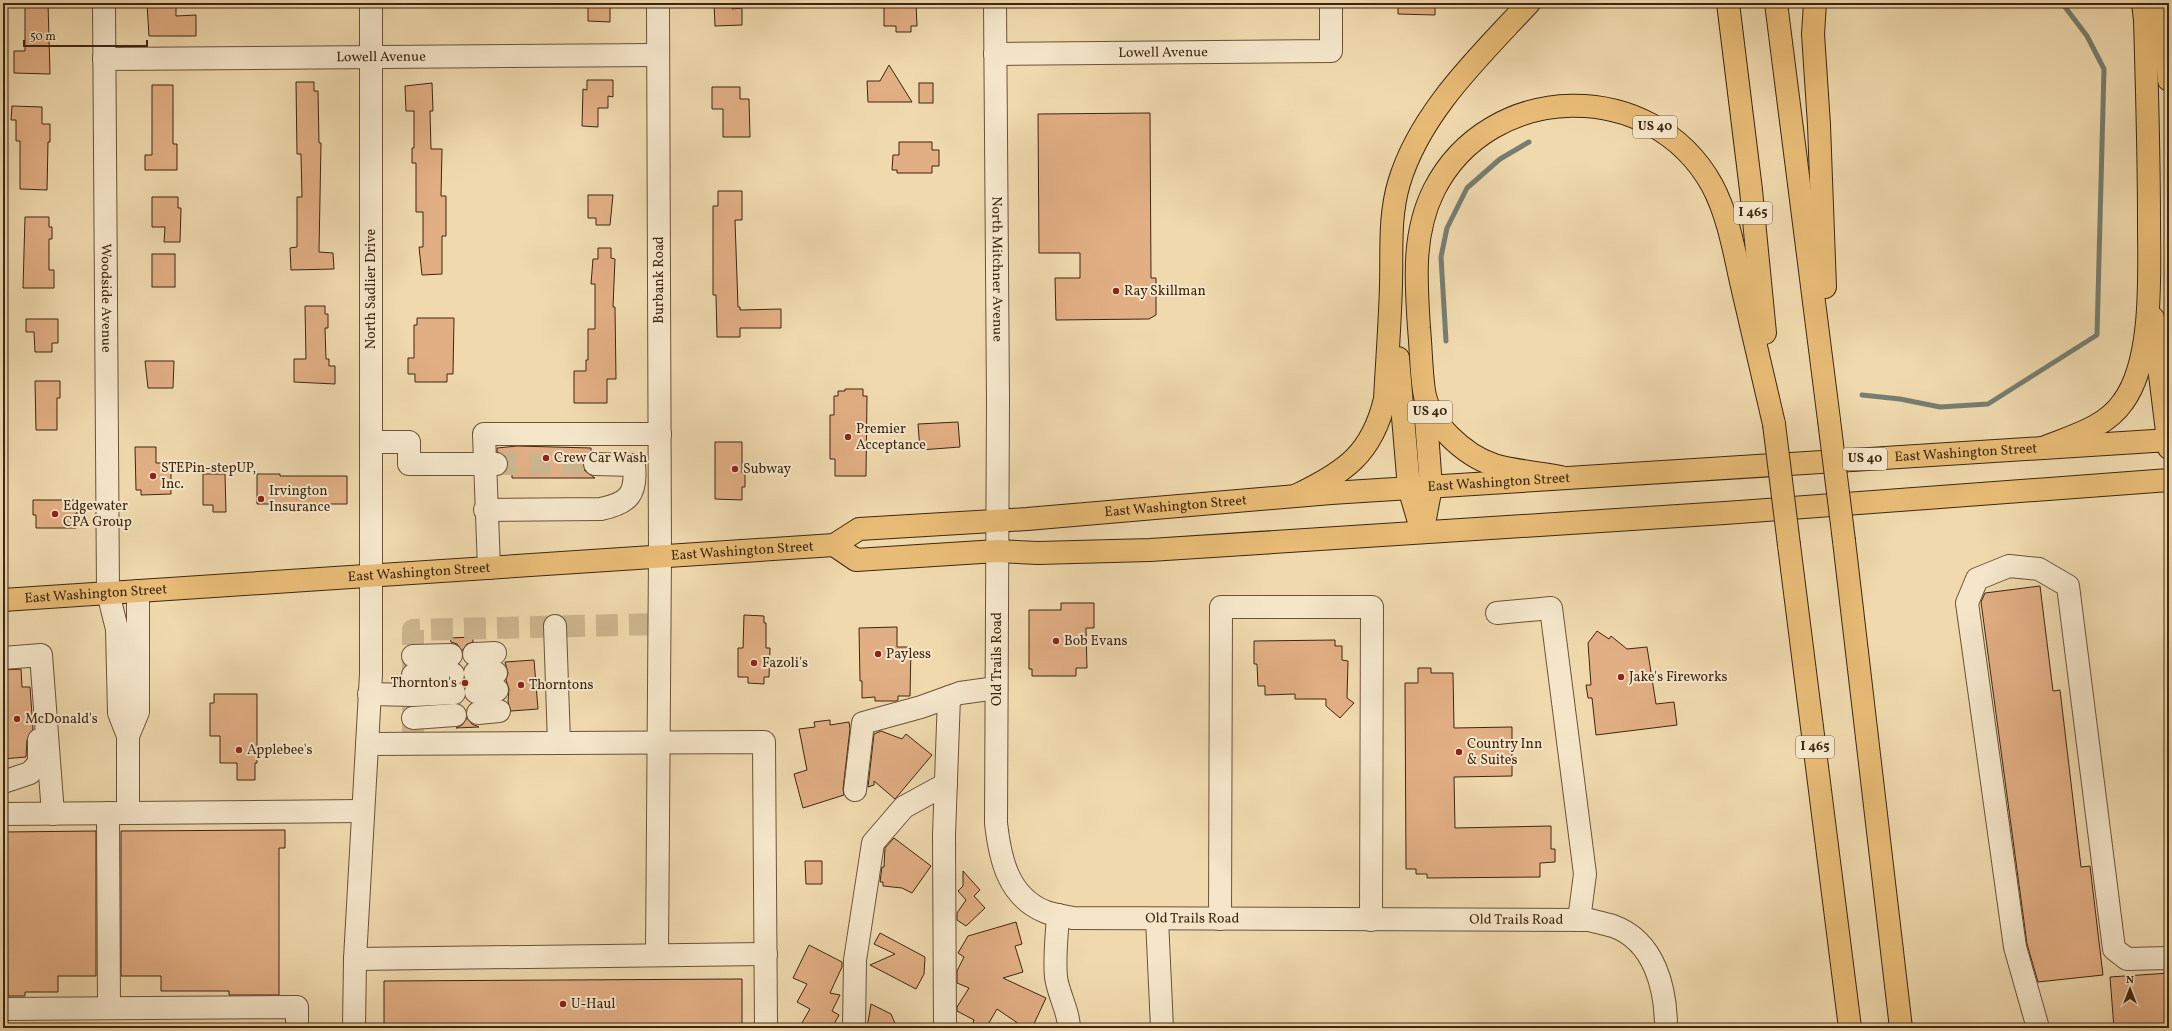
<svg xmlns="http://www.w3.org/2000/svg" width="2172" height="1031" viewBox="0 0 2172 1031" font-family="Vollkorn,serif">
<rect width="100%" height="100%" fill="#efd9ad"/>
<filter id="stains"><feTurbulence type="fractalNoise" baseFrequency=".005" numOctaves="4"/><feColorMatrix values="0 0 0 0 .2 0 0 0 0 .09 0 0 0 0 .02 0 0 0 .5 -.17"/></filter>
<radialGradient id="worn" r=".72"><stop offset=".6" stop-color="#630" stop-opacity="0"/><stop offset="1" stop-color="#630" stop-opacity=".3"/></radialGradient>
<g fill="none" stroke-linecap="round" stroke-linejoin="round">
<g stroke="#767e71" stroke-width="5">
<path d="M 1446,341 L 1441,257 L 1447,228 L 1467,188 L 1500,159 L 1529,142"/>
<path d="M 1862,395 L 1900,399 L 1940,407 L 1988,404 L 2097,335 L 2104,69 L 2087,36 L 2062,3"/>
</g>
</g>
<g fill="#e2ae84" stroke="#3e2610">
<path d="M 25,3 L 48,3 L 50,74 L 14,73 L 14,51 L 25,51 Z"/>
<path d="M 176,3 L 176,16 L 196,15 L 196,36 L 149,36 L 147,4 Z"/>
<path d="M 588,3 L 610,3 L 610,22 L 588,21 Z"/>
<path d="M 714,3 L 732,3 L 732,9 L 742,8 L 742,25 L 715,26 Z"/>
<path d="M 895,3 L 916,3 L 917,26 L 911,26 L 911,32 L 896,32 L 896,26 L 884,26 L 884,7 L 895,7 Z"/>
<path d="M 1398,3 L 1435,3 L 1435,15 L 1398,14 Z"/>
<path d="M 889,65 L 912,102 L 868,102 L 867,81 L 880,81 Z"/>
<path d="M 587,80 L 613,80 L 613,97 L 608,96 L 608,108 L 598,108 L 598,127 L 582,126 L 583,89 L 587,90 Z"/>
<path d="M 296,82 L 314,82 L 314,91 L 318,91 L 319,143 L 321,143 L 319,252 L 333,253 L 334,269 L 291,270 L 290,248 L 297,247 L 297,197 L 302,197 L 301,154 L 297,154 Z"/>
<path d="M 432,83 L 433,111 L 430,111 L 431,149 L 442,149 L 441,196 L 446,196 L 446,236 L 442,236 L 442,274 L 422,275 L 419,247 L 423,247 L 423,212 L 416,212 L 416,163 L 412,163 L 412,148 L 414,148 L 414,111 L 406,111 L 405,86 Z"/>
<rect x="919" y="83" width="14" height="20"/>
<path d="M 152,85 L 173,85 L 173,144 L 177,144 L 177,170 L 145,170 L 145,155 L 152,155 Z"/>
<path d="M 712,87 L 740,87 L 740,99 L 749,99 L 750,137 L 723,137 L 723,109 L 712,109 Z"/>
<path d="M 12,106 L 42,107 L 42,124 L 50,124 L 50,142 L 48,142 L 47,190 L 20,189 L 20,141 L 16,141 L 16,120 L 11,120 Z"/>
<path d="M 1150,113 L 1151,278 L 1156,278 L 1156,315 L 1149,319 L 1056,320 L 1055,278 L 1080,278 L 1080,253 L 1039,253 L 1038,114 Z"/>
<path d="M 899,142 L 932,142 L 932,150 L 939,150 L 939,166 L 932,166 L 932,173 L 897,173 L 897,170 L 892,170 L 893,155 L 899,155 Z"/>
<path d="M 718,191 L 742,191 L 742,220 L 735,220 L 738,307 L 740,307 L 740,310 L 781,309 L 781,328 L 740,328 L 740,337 L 717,337 L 716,295 L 713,295 L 713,206 L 718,206 Z"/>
<path d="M 588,195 L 613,195 L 610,225 L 596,225 L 596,218 L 588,218 Z"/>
<path d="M 152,197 L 178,197 L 178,208 L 181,208 L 180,242 L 164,242 L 165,227 L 152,227 Z"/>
<path d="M 25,217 L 49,217 L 49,227 L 52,227 L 52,239 L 49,239 L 49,270 L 54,270 L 54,288 L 23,288 Z"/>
<path d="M 598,248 L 611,248 L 611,258 L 615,259 L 613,307 L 615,307 L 616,379 L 607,379 L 607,403 L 574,403 L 574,371 L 586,371 L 586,360 L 588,360 L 588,329 L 595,329 L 595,284 L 591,284 L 593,259 L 598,259 Z"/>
<rect x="152" y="254" width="23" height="33"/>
<path d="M 305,306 L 325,306 L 325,314 L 328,314 L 328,328 L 325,328 L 326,359 L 329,359 L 329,366 L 335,366 L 335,384 L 294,382 L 294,359 L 306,359 Z"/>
<path d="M 417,318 L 454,318 L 453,374 L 447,374 L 447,382 L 415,382 L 415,374 L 408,374 L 408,358 L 414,358 L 414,325 L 417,325 Z"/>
<path d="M 26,319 L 58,319 L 58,343 L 52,343 L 52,352 L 35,352 L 34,332 L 26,332 Z"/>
<path d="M 145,361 L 174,361 L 173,388 L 148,388 Z"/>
<path d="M 35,381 L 60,381 L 60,398 L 57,398 L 57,430 L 36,430 Z"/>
<path d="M 845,389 L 863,389 L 863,396 L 867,396 L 866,476 L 835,476 L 835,459 L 830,459 L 830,415 L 834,415 L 834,396 L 838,396 L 838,391 L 845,391 Z"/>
<path d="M 958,422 L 960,447 L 920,450 L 918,424 Z"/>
<path d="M 715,442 L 742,442 L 742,473 L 745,473 L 745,487 L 742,487 L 742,500 L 715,499 Z"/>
<path d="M 517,446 L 591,448 L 591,452 L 593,452 L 585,457 L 583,464 L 584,470 L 595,478 L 512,478 L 512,474 L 504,474 L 508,464 L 507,457 L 497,452 L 497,448 Z"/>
<path d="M 135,447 L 156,447 L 156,463 L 171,463 L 171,494 L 141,495 L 141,490 L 136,490 Z"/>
<path d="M 203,474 L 225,474 L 226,512 L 213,512 L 213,505 L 203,505 Z"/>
<path d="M 257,474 L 280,474 L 280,476 L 347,476 L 347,504 L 257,504 Z"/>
<path d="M 33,500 L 79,500 L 79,513 L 76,513 L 76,528 L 36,528 L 36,515 L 33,515 Z"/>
<path d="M 2040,586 L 2053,691 L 2060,690 L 2081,867 L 2090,866 L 2103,975 L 2038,982 L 2027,944 L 1981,602 L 1985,593 Z"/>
<path d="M 1061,603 L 1094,603 L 1094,628 L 1086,628 L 1087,668 L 1076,668 L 1076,676 L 1032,676 L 1032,669 L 1029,669 L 1029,610 L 1061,610 Z"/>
<path d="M 744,615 L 764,616 L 764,623 L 766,623 L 766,648 L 770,648 L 769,677 L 764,677 L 764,684 L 748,683 L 748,677 L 738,677 L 738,648 L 743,648 Z"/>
<path d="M 897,627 L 897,647 L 911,647 L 910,696 L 898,696 L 898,700 L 896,701 L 875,701 L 875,697 L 862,698 L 862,681 L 860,681 L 859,628 Z"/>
<path d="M 1597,631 L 1609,639 L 1611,636 L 1627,649 L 1647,647 L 1656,704 L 1674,702 L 1677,725 L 1596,735 L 1592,698 L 1588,698 L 1586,685 L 1591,685 L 1588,643 Z"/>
<path d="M 473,637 L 473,642 L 467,644 L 462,651 L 457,644 L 451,642 L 450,638 Z"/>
<path d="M 1335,640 L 1335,646 L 1342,646 L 1342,660 L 1348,661 L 1347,698 L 1354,703 L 1340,718 L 1326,706 L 1326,699 L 1295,699 L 1295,694 L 1265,695 L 1265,686 L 1258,686 L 1257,664 L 1254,664 L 1254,641 Z"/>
<path d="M 534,660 L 538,709 L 511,711 L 508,702 L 509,689 L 506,680 L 508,673 L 505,662 Z"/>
<path d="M 1418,668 L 1431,668 L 1431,673 L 1453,673 L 1454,728 L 1512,727 L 1512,776 L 1454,777 L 1455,828 L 1551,826 L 1551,849 L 1555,849 L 1555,862 L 1540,863 L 1540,877 L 1427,878 L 1427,874 L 1416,874 L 1416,869 L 1406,869 L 1405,683 L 1418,683 Z"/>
<path d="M 21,669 L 22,687 L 30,687 L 33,729 L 27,740 L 26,757 L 3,759 L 3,670 Z"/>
<path d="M 214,694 L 257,694 L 257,763 L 255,763 L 255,780 L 237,780 L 237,763 L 220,763 L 220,736 L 210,736 L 210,703 L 214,703 Z"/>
<path d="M 467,718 L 472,724 L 479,727 L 456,728 L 462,725 Z"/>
<path d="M 830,720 L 830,725 L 849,722 L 850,729 L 843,789 L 844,795 L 803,808 L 794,774 L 807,770 L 799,729 L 815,727 L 814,722 Z"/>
<path d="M 881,731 L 902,739 L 906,734 L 932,755 L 895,799 L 874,781 L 874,785 L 868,787 L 874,734 Z"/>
<path d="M 285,830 L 285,848 L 279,848 L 279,995 L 229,995 L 229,991 L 161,991 L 161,976 L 121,976 L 121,831 Z"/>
<path d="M 96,831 L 96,976 L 58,976 L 58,992 L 25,992 L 25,996 L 8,996 L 7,850 L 3,850 L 3,832 Z"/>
<path d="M 894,838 L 931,866 L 912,893 L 902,888 L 883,886 L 883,882 L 880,882 L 882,867 L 884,867 L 885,848 Z"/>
<path d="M 805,861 L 822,861 L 822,884 L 806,884 Z"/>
<path d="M 963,871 L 980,890 L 974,896 L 985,908 L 966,926 L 957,920 L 957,913 L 966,900 L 958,891 L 963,886 Z"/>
<path d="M 1016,922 L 1022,944 L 1015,946 L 1023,972 L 1003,978 L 1046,998 L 1032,1028 L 1025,1028 L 997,1009 L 986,1028 L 982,1028 L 973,1023 L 974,1020 L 957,1011 L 957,1007 L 969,988 L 957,983 L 957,971 L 964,957 L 958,953 L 968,936 Z"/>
<path d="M 880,933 L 925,957 L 924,974 L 916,989 L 870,965 L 895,954 L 874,944 Z"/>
<path d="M 809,945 L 842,962 L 842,967 L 830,993 L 840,995 L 832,1011 L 839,1015 L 832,1028 L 799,1028 L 810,1009 L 797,1002 L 807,984 L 793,978 Z"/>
<path d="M 2169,973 L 2169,1028 L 2114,1028 L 2110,977 Z"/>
<path d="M 742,979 L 742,1028 L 384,1028 L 384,981 Z"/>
<path d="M 871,1004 L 891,1014 L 897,1028 L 867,1028 Z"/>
</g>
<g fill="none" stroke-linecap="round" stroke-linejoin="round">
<g stroke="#ccb58e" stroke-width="22" stroke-dasharray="22 11" stroke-linecap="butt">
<path d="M 496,464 L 595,464"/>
<path d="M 413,744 L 413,630 L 659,624"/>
</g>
<g stroke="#6a5337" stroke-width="24">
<g id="minor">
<path id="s1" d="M 104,3 L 108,593 L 117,629 L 119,713 L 128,736 L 138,712 L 138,591"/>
<path id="s2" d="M 995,3 L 998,400 L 996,823 C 1000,859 1008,897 1046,912 C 1054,915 1065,916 1073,918 L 1589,920 C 1597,922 1606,924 1613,926 C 1655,941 1666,989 1666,1028"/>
<path id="s3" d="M 995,54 L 1331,51 L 1331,3"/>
<path id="s4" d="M 104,59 L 658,55"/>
<path d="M 371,442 L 409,442 L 409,464 L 496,464"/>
<path d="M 485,510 L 601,509 C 629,503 637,494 634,465 L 595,464"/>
<path d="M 489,568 L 484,434 L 660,434"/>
<path d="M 1497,613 L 1551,608 L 1585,874 L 1579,920"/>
<path d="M 555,626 L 559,743"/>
<path d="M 474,654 L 495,653"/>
<path d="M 413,656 L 451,655"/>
<path d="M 3,658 L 41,655 L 53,814"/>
<path d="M 475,673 L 496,673"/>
<path d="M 413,675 L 453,674"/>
<path d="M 476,692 L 497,690"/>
<path d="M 369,694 L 413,695 L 454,693"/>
<path d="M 478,713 L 499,711"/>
<path d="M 413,718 L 455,715"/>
<path d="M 128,736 L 128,813"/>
<path d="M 367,744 L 764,742 L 766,1028"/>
<path d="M 3,782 L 30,773 L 39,763 L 39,740"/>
<path d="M 855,790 L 863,723 L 921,707 L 960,693 L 996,688"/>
<path d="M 108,813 L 109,1008"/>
<path d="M 3,814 L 362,811"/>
<path d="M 1058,915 C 1057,935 1054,957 1056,977 C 1058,994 1069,1011 1069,1028"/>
<path d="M 1157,919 L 1162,1028"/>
<path d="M 1220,919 L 1221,607 L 1372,607 L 1371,920"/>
<path d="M 657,955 L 660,556 L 658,3"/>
<path d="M 355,959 L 766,954"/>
<path d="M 3,1009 L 297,1007 L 297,1028"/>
<path d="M 354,1028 L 355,959 L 371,674 L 371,3"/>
<path d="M 854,1028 L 855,960 L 873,843 L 904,807 L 946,784"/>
<path d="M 945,1028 L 944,835 L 949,697"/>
<path d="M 2038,1028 L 2015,947 L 1967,603 L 1977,579 L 2009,566 L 2039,569 L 2068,586 L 2114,949 L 2127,959 L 2169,958"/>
</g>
</g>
<g stroke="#3e2610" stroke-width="24">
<g id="major">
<path d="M 834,545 L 856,560 L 997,551 L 1038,553 L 1150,550 L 1725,513 L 2169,480"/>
<path id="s5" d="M 3,600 L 834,545 L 859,529 L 1027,519 L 1331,493 L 2169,440"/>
</g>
</g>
<g stroke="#3e2610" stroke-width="24">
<g id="highway">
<path d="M 1728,3 L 1751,190 L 1765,333"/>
<path d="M 1776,3 L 1829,420"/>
<path d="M 1815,3 L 1813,34 L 1819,125 L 1825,287"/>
<path d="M 2162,3 L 2169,80"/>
<path d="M 2153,318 L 2169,448"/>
<path d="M 1398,358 L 1409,488 L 1422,532"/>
<path d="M 2043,448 C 2072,436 2105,428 2123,402 C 2154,360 2149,273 2149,222 C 2149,155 2147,87 2145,20 L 2143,3"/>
<path d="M 1561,477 C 1539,473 1515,471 1494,465 C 1464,455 1429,423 1424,391 C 1421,370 1421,349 1419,328 C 1416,281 1412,234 1434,190 C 1490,80 1652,77 1712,185 C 1728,215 1734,250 1741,282 C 1752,330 1763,377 1774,424"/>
<path d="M 1297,495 C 1345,472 1372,454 1385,399 C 1387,361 1390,323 1391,285 C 1392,250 1389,217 1399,183 C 1420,112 1480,56 1529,3"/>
<path d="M 1423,529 L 1431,487 L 1425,405"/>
<path d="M 1844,541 L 1901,1028"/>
<path d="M 1789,545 L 1850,1028"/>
</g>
</g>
<use href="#minor" stroke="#f5e6ca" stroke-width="22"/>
<use href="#major" stroke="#e8bc76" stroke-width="22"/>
<use href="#highway" stroke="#e8bc76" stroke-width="22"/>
<g stroke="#3e2610" stroke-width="24" stroke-linecap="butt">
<g id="highway-bridge">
<path d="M 1829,420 L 1844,541"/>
<path d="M 1774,424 L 1789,545"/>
</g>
</g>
<use href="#highway-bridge" stroke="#e8bc76" stroke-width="22"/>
</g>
<g fill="#8f2418" stroke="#f5e6ca" stroke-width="1.5">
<circle cx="1116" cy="291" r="4"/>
<circle cx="848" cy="437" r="4"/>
<circle cx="546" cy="458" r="4"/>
<circle cx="735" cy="469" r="4"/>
<circle cx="153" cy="476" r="4"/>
<circle cx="261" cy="499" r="4"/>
<circle cx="55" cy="514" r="4"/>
<circle cx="1056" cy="641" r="4"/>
<circle cx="878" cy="654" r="4"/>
<circle cx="754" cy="663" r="4"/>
<circle cx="1621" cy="677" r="4"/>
<circle cx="465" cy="683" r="4"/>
<circle cx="521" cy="685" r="4"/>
<circle cx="17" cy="719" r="4"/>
<circle cx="239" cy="750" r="4"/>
<circle cx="1459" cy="752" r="4"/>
<circle cx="563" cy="1004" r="4"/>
</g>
<g text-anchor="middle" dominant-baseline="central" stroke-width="4" stroke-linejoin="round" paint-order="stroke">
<g fill="#f5e6ca" stroke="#756048" stroke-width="1">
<rect x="1633" y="116" width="44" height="22" rx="3"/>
<rect x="1734" y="202" width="38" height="22" rx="3"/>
<rect x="1408" y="401" width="44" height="22" rx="3"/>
<rect x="1843" y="448" width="44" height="22" rx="3"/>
<rect x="1796" y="736" width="38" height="22" rx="3"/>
</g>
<g font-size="13" font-weight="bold" fill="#3e2610">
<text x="1655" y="127">US 40</text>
<text x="1753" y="213">I 465</text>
<text x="1430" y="412">US 40</text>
<text x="1865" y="459">US 40</text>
<text x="1815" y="747">I 465</text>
</g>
<g font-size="14" fill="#3e2610" stroke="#f5e6ca">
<text stroke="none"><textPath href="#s3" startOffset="168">Lowell Avenue</textPath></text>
<text stroke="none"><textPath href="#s4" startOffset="277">Lowell Avenue</textPath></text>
<text stroke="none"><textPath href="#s2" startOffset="266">North Mitchner Avenue</textPath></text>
<text transform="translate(659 280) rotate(-90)">Burbank Road</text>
<text transform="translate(371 289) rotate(-90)">North Sadlier Drive</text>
<text stroke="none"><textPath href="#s1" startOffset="295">Woodside Avenue</textPath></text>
<text stroke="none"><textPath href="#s5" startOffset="1972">East Washington Street</textPath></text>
<text stroke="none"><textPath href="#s5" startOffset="1504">East Washington Street</textPath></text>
<text stroke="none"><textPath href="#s5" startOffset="1180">East Washington Street</textPath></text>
<text stroke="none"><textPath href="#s5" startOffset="741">East Washington Street</textPath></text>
<text stroke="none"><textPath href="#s5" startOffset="417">East Washington Street</textPath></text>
<text stroke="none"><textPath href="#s5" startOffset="93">East Washington Street</textPath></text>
<text transform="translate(997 659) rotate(-90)">Old Trails Road</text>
<text stroke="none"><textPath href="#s2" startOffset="1075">Old Trails Road</textPath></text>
<text stroke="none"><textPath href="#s2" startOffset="1399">Old Trails Road</textPath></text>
</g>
<g font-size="14" fill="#3e2610" stroke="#f5e6ca" text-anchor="start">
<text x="1124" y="291">Ray Skillman</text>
<text x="856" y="429">Premier<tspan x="856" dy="16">Acceptance</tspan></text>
<text x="554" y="458">Crew Car Wash</text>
<text x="161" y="468">STEPin-stepUP,<tspan x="161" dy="16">Inc.</tspan></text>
<text x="743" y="469">Subway</text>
<text x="269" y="491">Irvington<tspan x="269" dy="16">Insurance</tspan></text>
<text x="63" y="506">Edgewater<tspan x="63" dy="16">CPA Group</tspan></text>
<text x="1064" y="641">Bob Evans</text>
<text x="886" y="654">Payless</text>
<text x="762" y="663">Fazoli's</text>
<text x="1629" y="677">Jake's Fireworks</text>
<text x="457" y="683" text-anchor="end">Thornton's</text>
<text x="529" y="685">Thorntons</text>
<text x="25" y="719">McDonald's</text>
<text x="1467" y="744">Country Inn<tspan x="1467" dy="16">&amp; Suites</tspan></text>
<text x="247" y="750">Applebee's</text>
<text x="571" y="1004">U-Haul</text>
</g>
</g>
<rect width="2172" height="1031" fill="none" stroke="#efd9ad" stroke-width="16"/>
<rect x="4" y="4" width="2164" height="1023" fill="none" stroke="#3e2610" stroke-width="2"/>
<rect x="8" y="8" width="2156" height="1015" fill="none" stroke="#3e2610"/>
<g transform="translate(2130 989)" stroke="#f5e6ca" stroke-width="3" paint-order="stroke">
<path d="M0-3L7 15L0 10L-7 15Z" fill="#3e2610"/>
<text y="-6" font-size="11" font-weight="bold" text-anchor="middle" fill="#3e2610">N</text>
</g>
<path d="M24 40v6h123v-6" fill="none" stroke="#3e2610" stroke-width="2"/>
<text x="30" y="40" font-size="12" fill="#3e2610" stroke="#f5e6ca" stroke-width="3" paint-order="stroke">50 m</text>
<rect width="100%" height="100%" filter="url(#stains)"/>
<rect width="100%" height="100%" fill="url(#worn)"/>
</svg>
